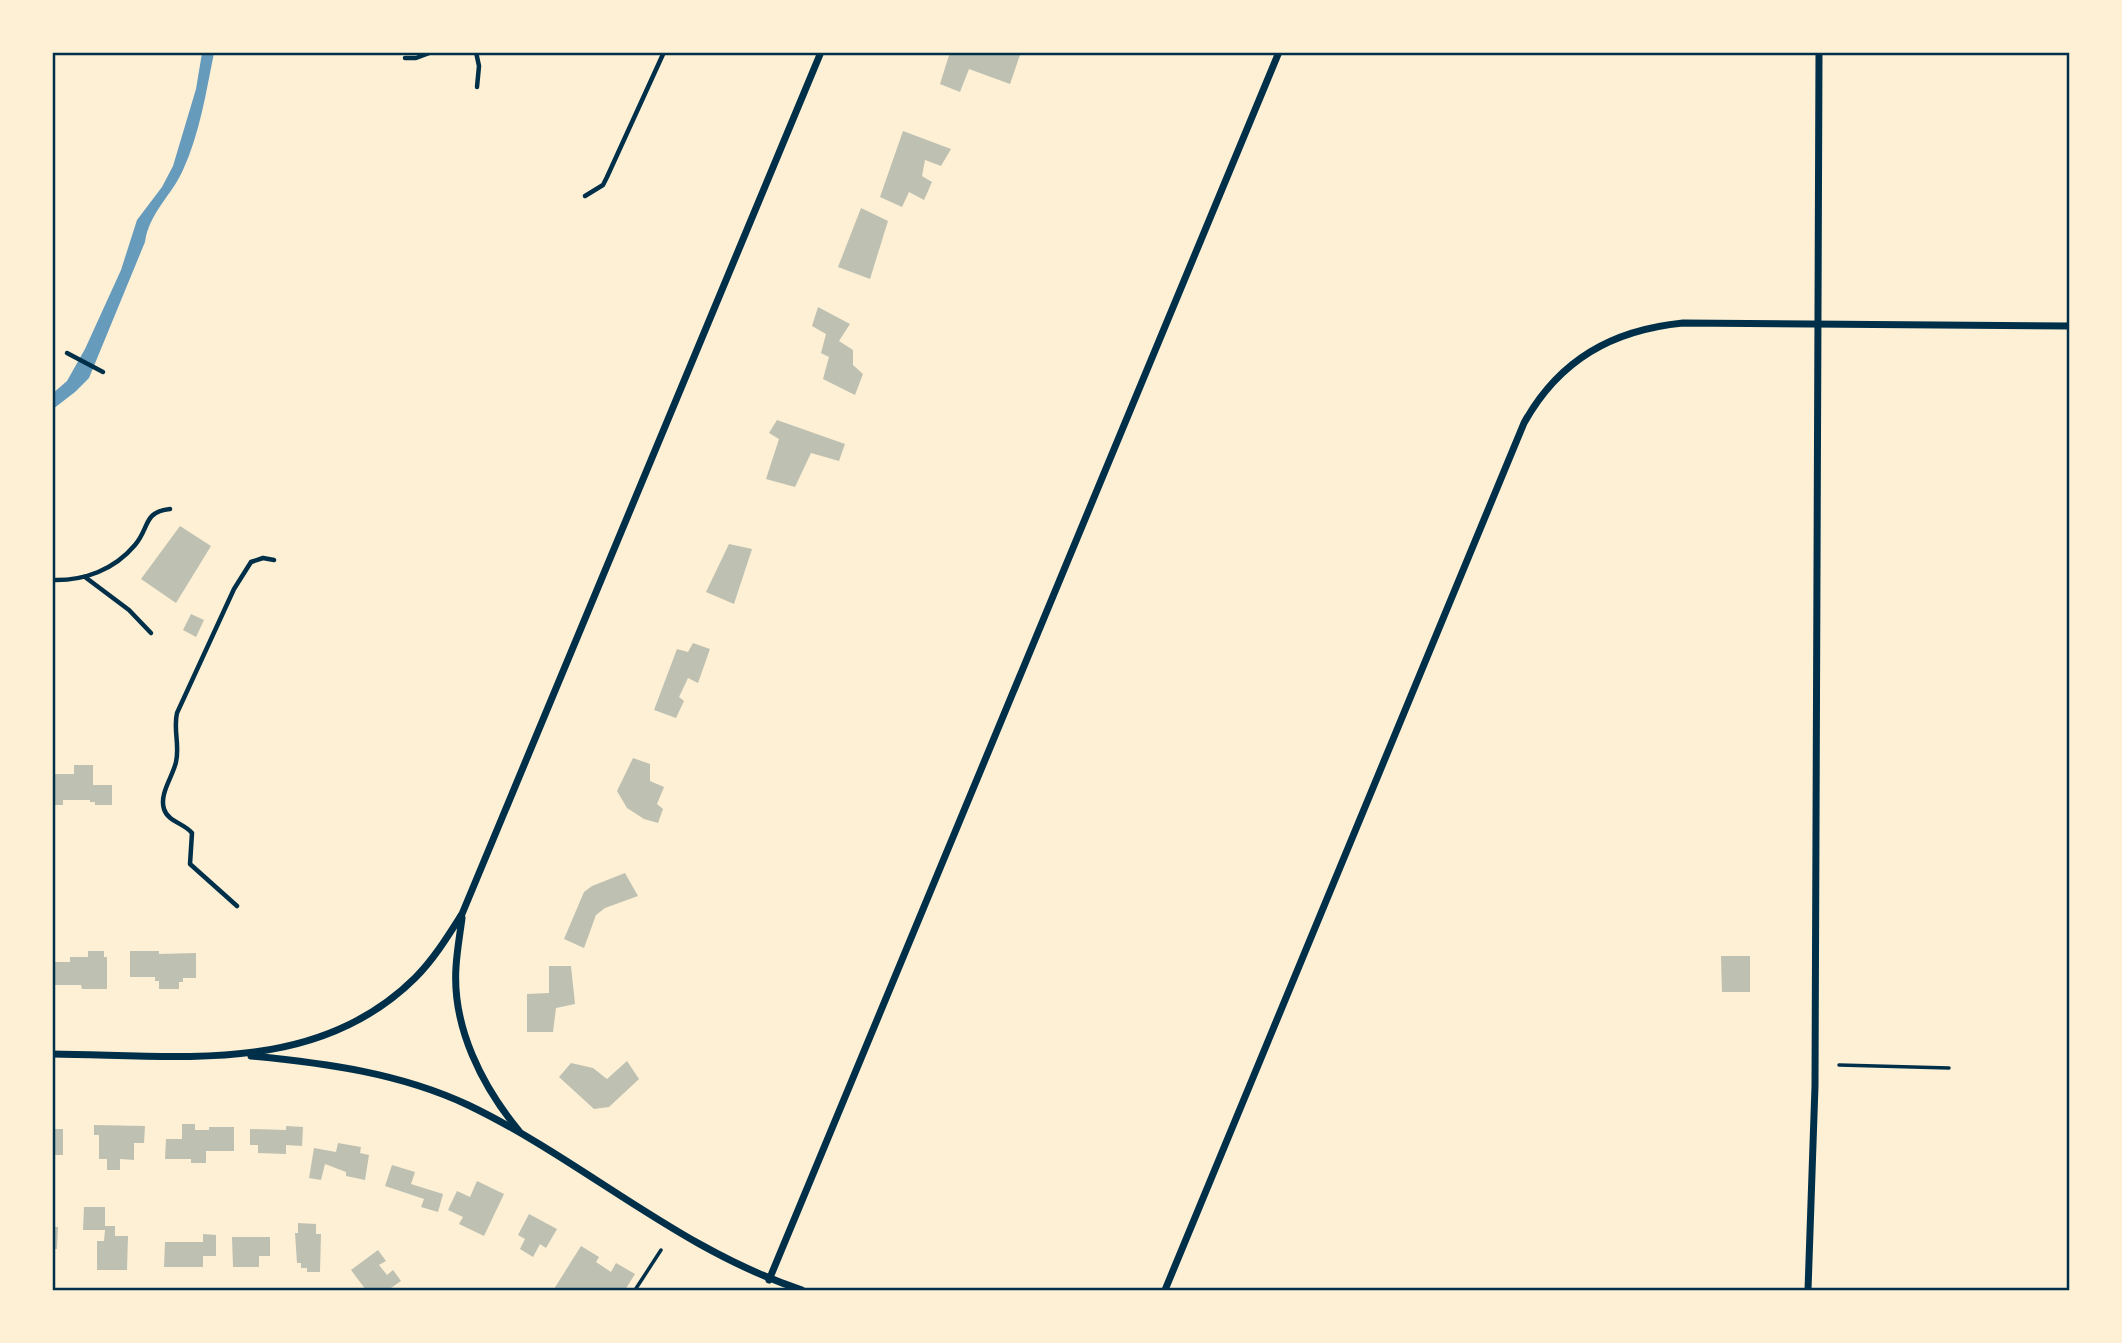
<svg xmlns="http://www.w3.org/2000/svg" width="2122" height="1343" viewBox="0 0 2122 1343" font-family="Overpass,sans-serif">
<rect width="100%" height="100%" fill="#fdf0d5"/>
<path fill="#669bbc" d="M 202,53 L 214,53 C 206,92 200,133 183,170 C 172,195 149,213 145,242 L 89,378 L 75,392 L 53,409 L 52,394 L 67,381 L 85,349 L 121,270 L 137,220 L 162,187 L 173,166 L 196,89 Z"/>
<g fill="#bec0b2">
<path d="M 950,52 L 1021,52 L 1010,84 L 969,69 L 960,92 L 940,84 Z"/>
<path d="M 903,131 L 951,149 L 941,166 L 925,160 L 922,176 L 932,182 L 924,200 L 909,192 L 902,207 L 880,197 Z"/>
<path d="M 861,208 L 888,221 L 870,279 L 838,267 Z"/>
<path d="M 818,307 L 850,324 L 839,341 L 853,350 L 853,365 L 863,374 L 855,395 L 823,379 L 829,357 L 821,353 L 826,334 L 812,326 Z"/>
<path d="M 777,420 L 845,444 L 839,461 L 811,453 L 795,487 L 766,479 L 779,439 L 769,433 Z"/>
<path d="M 180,526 L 211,546 L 176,603 L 141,579 Z"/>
<path d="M 729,544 L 752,549 L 734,604 L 706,592 Z"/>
<path d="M 191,614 L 204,620 L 196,637 L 183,630 Z"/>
<path d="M 693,643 L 710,649 L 698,683 L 688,678 L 679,697 L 684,701 L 676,718 L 654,710 L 677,649 L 688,652 Z"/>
<path d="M 633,758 L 650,764 L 650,781 L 664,787 L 657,804 L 663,809 L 658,823 L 644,819 L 627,808 L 617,791 Z"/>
<path d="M 74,765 L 93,765 L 93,785 L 112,785 L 112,805 L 95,805 L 95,802 L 90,802 L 90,800 L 63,800 L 63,805 L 52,805 L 52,774 L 74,774 Z"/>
<path d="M 625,873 L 638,896 L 605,908 L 596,915 L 584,948 L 564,939 L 584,892 L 592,886 Z"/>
<path d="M 88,951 L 104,951 L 104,957 L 107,957 L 107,989 L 82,989 L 81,985 L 52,985 L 52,962 L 70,962 L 70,957 L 88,957 Z"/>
<path d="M 130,951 L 159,951 L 159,954 L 196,953 L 196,978 L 183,978 L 183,982 L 179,982 L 179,989 L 159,989 L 159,981 L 155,981 L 155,977 L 130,977 Z"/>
<path d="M 1721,956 L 1750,956 L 1750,992 L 1722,992 Z"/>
<path d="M 549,966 L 571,966 L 575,1004 L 556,1008 L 553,1032 L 527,1032 L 527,994 L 549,993 Z"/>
<path d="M 627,1061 L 639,1079 L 609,1107 L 594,1109 L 559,1077 L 571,1063 L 593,1068 L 607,1079 Z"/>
<path d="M 182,1124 L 195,1124 L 195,1130 L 209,1130 L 209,1127 L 234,1127 L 234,1151 L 206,1151 L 206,1163 L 191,1163 L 191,1159 L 165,1159 L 166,1139 L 182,1139 Z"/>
<path d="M 94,1125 L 145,1126 L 144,1143 L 134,1143 L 134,1160 L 120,1159 L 120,1170 L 107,1170 L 107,1159 L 99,1159 L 99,1135 L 94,1135 Z"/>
<path d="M 286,1126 L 303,1127 L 302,1146 L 286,1145 L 286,1154 L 258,1153 L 258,1145 L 250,1145 L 250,1129 L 286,1130 Z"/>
<rect x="52" y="1129" width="11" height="26"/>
<path d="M 338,1143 L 361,1147 L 360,1153 L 369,1155 L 365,1180 L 346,1176 L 346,1172 L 325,1164 L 321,1180 L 309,1178 L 314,1148 L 336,1152 Z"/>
<path d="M 392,1165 L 415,1172 L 411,1184 L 443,1194 L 438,1212 L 421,1207 L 424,1199 L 385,1186 Z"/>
<path d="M 477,1181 L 504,1194 L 484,1236 L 459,1224 L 463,1217 L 448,1210 L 457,1191 L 470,1197 Z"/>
<path d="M 84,1207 L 105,1207 L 105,1226 L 115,1226 L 115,1236 L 128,1236 L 127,1270 L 97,1270 L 97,1241 L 104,1241 L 105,1230 L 83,1230 Z"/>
<path d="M 529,1214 L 557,1229 L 546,1248 L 540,1244 L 533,1257 L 520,1249 L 525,1239 L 518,1235 Z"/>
<path d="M 298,1223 L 316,1224 L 316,1234 L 321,1234 L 320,1272 L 307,1272 L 307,1268 L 301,1268 L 301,1263 L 297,1263 L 295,1233 L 298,1233 Z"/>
<path d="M 52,1227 L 58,1227 L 57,1249 L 52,1249 Z"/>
<path d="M 203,1234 L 216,1235 L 216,1256 L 203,1256 L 203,1267 L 164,1267 L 165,1242 L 203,1242 Z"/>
<path d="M 232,1237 L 270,1237 L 270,1256 L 259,1256 L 259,1267 L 233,1267 Z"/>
<path d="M 581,1246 L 599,1257 L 596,1262 L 611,1272 L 616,1263 L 635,1274 L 625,1290 L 554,1289 Z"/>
<path d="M 378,1250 L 386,1261 L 379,1265 L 387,1275 L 393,1270 L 401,1281 L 388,1290 L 366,1290 L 351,1270 Z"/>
</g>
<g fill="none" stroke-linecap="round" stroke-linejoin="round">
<g stroke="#003049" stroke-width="3.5">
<path d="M 1839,1065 L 1949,1068"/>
<path d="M 635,1290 L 661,1250"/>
</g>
<g stroke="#003049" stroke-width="4.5">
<path d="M 476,52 L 479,66 L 477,87"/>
<path d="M 405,58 L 416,58 L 432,52"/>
<path d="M 585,196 L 603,185 L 607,177 L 664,52"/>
<path d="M 67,353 L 103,372"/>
<path d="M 85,577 L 129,610 L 151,633"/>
<path d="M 52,580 C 84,581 114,570 135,545 C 150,527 143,512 170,509"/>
<path d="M 237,906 L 190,864 L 192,833 C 184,823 168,822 164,809 C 159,794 173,776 176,762 C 180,746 173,729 177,713 L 234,589 L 251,562 L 263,558 L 274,560"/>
</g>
<g stroke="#003049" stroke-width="7">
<path d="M 462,918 C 460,934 457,950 456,967 C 452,1027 482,1086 519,1131"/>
<path d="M 52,1054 C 180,1055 316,1076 415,978 C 434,959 448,936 462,914 L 821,52"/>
<path d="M 251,1056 C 325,1063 400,1073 468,1105 C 583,1160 679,1250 802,1290"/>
<path d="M 769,1280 L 1279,52"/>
<path d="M 1165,1290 L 1524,423 C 1559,360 1612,330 1683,323 L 2070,326"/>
<path d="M 1808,1290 L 1815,1086 L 1819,52"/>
</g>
</g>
<rect width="2122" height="1343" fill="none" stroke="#fdf0d5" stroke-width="108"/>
<rect x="54" y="54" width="2014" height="1235" fill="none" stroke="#003049" stroke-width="2.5"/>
</svg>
